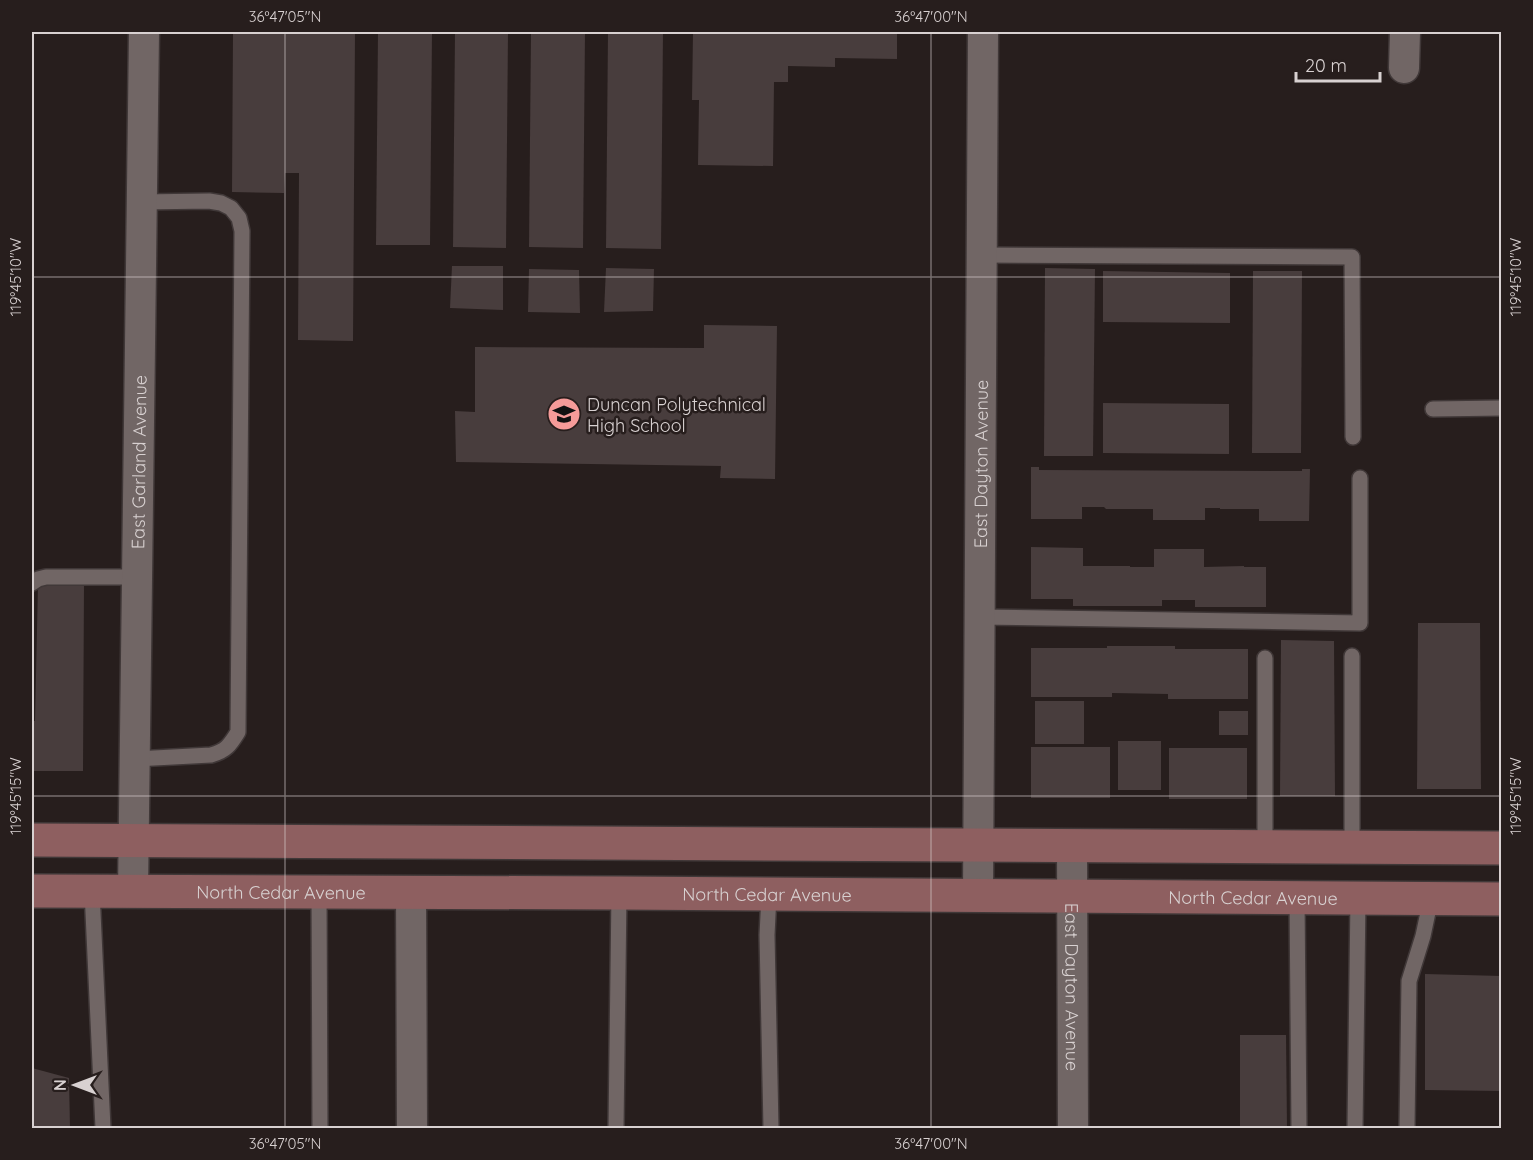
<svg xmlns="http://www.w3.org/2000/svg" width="1533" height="1160" viewBox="0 0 1533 1160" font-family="Quicksand,sans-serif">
<rect width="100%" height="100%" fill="#271e1d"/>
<g fill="#483d3d">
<path d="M 233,32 L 355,32 L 353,341 L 298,340 L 299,173 L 285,173 L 284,193 L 232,192 Z"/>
<path d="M 378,32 L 432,32 L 430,245 L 376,245 Z"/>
<path d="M 455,32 L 508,32 L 506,248 L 453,247 Z"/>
<path d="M 531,32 L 585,32 L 583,248 L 529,247 Z"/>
<path d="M 608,32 L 663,32 L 661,249 L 606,248 Z"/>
<path d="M 693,32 L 897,32 L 897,59 L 835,58 L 835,67 L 788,66 L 788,82 L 774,82 L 773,166 L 698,165 L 699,100 L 692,100 Z"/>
<path d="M 452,266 L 503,266 L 503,310 L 450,308 Z"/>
<path d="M 606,268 L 654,269 L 653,311 L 604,312 Z"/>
<path d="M 1045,268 L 1095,269 L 1093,456 L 1044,456 Z"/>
<path d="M 529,269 L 579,270 L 580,313 L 528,312 Z"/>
<path d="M 1103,271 L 1230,273 L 1230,323 L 1103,322 Z"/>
<path d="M 1253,271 L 1302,271 L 1301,453 L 1252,453 Z"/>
<path d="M 704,325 L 777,326 L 775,479 L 720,478 L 721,466 L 456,462 L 455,411 L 475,412 L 475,347 L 704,348 Z"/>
<path d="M 1103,403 L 1229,404 L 1229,454 L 1103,453 Z"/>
<path d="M 1031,467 L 1039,467 L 1039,470 L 1302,471 L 1302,469 L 1310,469 L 1309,521 L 1259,521 L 1259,509 L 1220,509 L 1220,508 L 1205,508 L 1205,520 L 1153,520 L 1153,509 L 1106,509 L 1104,507 L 1082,507 L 1082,519 L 1031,519 Z"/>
<path d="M 1031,547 L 1083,548 L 1083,566 L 1130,566 L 1130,567 L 1154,567 L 1154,549 L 1204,549 L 1204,567 L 1244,566 L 1244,567 L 1266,567 L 1266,607 L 1195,607 L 1195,600 L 1162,600 L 1162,606 L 1073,606 L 1073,599 L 1031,599 Z"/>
<path d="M 38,584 L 84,584 L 83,771 L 32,771 L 32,721 L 35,721 Z"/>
<path d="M 1418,623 L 1480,623 L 1481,789 L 1417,789 Z"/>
<path d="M 1281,640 L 1334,641 L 1335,796 L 1280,796 Z"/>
<path d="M 1107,646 L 1175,646 L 1175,649 L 1248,649 L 1248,699 L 1168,699 L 1168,694 L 1112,693 L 1112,697 L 1031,697 L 1031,648 L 1107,648 Z"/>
<rect x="1035" y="701" width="49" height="43"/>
<rect x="1219" y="711" width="29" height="24"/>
<rect x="1118" y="741" width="43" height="49"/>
<rect x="1031" y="747" width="79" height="51"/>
<rect x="1169" y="748" width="78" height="51"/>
<path d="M 1425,974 L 1502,976 L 1502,1091 L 1425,1090 Z"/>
<path d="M 1240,1035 L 1286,1035 L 1287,1128 L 1240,1128 Z"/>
<path d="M 32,1068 L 69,1078 L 70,1128 L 32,1128 Z"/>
</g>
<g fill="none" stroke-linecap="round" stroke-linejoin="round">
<g stroke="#403838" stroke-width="18">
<g id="service">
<path d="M 981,255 L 1352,257 L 1353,437"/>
<path d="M 1433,409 L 1502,408"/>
<path d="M 32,583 L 38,579 L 46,577 L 137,577"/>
<path d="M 979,617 L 1360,623 L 1360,478"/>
<path d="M 1352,656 L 1352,848"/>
<path d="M 135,759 L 211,755 C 226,751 230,745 238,732 L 242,231 L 239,218 L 231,208 L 221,203 L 209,201 L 142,202"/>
<path d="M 1265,847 L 1265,658"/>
<path d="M 92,891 L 103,1128"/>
<path d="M 319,892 L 320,1128"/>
<path d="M 769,895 L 767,935 L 771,1128"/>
<path d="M 1297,898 L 1299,1128"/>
<path d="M 616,1128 L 619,893"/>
<path d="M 1355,1128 L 1358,898"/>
<path d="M 1407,1128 L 1409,981 L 1423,936 L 1431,898"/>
</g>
</g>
<g stroke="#403838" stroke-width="33">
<g id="minor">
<path d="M 1404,68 L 1405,32"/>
<path id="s1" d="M 1072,846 L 1073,1128"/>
<path id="s2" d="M 133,892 L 144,32"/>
<path d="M 411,893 L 412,1128"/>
<path id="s3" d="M 978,896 L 983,32"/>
</g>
</g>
<g stroke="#403838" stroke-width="36">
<g id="secondary">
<path d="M 32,840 L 1502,848"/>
<path id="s4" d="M 32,891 L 619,893 L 1502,899"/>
</g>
</g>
<use href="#service" stroke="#716665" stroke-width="15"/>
<use href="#minor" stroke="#716665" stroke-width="30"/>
<use href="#secondary" stroke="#8e5f60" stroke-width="33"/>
</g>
<path fill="none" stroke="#d8d1d1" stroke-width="1.5" stroke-opacity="0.45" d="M 285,32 L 285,1128M 931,32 L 931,1128M 32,277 L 1502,277M 32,796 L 1502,796"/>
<defs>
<g id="school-disc" transform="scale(1.725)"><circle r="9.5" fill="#f59b99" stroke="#271e1d"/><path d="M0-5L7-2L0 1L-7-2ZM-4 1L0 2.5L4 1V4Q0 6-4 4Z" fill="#111"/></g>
</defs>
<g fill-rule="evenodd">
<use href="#school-disc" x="564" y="414"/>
</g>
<g text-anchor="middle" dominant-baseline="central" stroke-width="5" stroke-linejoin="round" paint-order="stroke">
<g font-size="18" fill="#d8d1d1" stroke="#271e1d" text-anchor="start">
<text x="587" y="404">Duncan Polytechnical<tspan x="587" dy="21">High School</tspan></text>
</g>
<g font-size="18" fill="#d8d1d1" stroke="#271e1d">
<text stroke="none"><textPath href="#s2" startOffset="430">East Garland Avenue</textPath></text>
<text stroke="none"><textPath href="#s3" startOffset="432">East Dayton Avenue</textPath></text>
<text stroke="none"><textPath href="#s4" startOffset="249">North Cedar Avenue</textPath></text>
<text stroke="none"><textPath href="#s4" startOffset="735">North Cedar Avenue</textPath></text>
<text stroke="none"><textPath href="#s4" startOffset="1221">North Cedar Avenue</textPath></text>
<text stroke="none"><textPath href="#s1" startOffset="141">East Dayton Avenue</textPath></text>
</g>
</g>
<rect width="1533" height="1160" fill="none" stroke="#271e1d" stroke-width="66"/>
<g transform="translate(75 1085) rotate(270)" stroke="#271e1d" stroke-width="4.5" paint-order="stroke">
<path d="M0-4.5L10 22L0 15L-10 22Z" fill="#d8d1d1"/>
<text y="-9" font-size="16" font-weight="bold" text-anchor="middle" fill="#d8d1d1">N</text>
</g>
<path d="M1296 72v9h84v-9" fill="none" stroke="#d8d1d1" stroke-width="3"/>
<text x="1305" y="72" font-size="18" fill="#d8d1d1" stroke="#271e1d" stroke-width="4.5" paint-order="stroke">20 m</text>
<rect x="33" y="33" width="1467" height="1094" fill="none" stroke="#d8d1d1" stroke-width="2"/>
<g font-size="15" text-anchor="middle" fill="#d8d1d1">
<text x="285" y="22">36°47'05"N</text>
<text x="931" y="22">36°47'00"N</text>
<text transform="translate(1516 277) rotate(-90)" y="5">119°45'10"W</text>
<text transform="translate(16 277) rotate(-90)" y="5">119°45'10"W</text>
<text transform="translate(1516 796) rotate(-90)" y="5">119°45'15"W</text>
<text transform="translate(16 796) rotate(-90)" y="5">119°45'15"W</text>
<text x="285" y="1149">36°47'05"N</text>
<text x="931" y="1149">36°47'00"N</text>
</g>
</svg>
